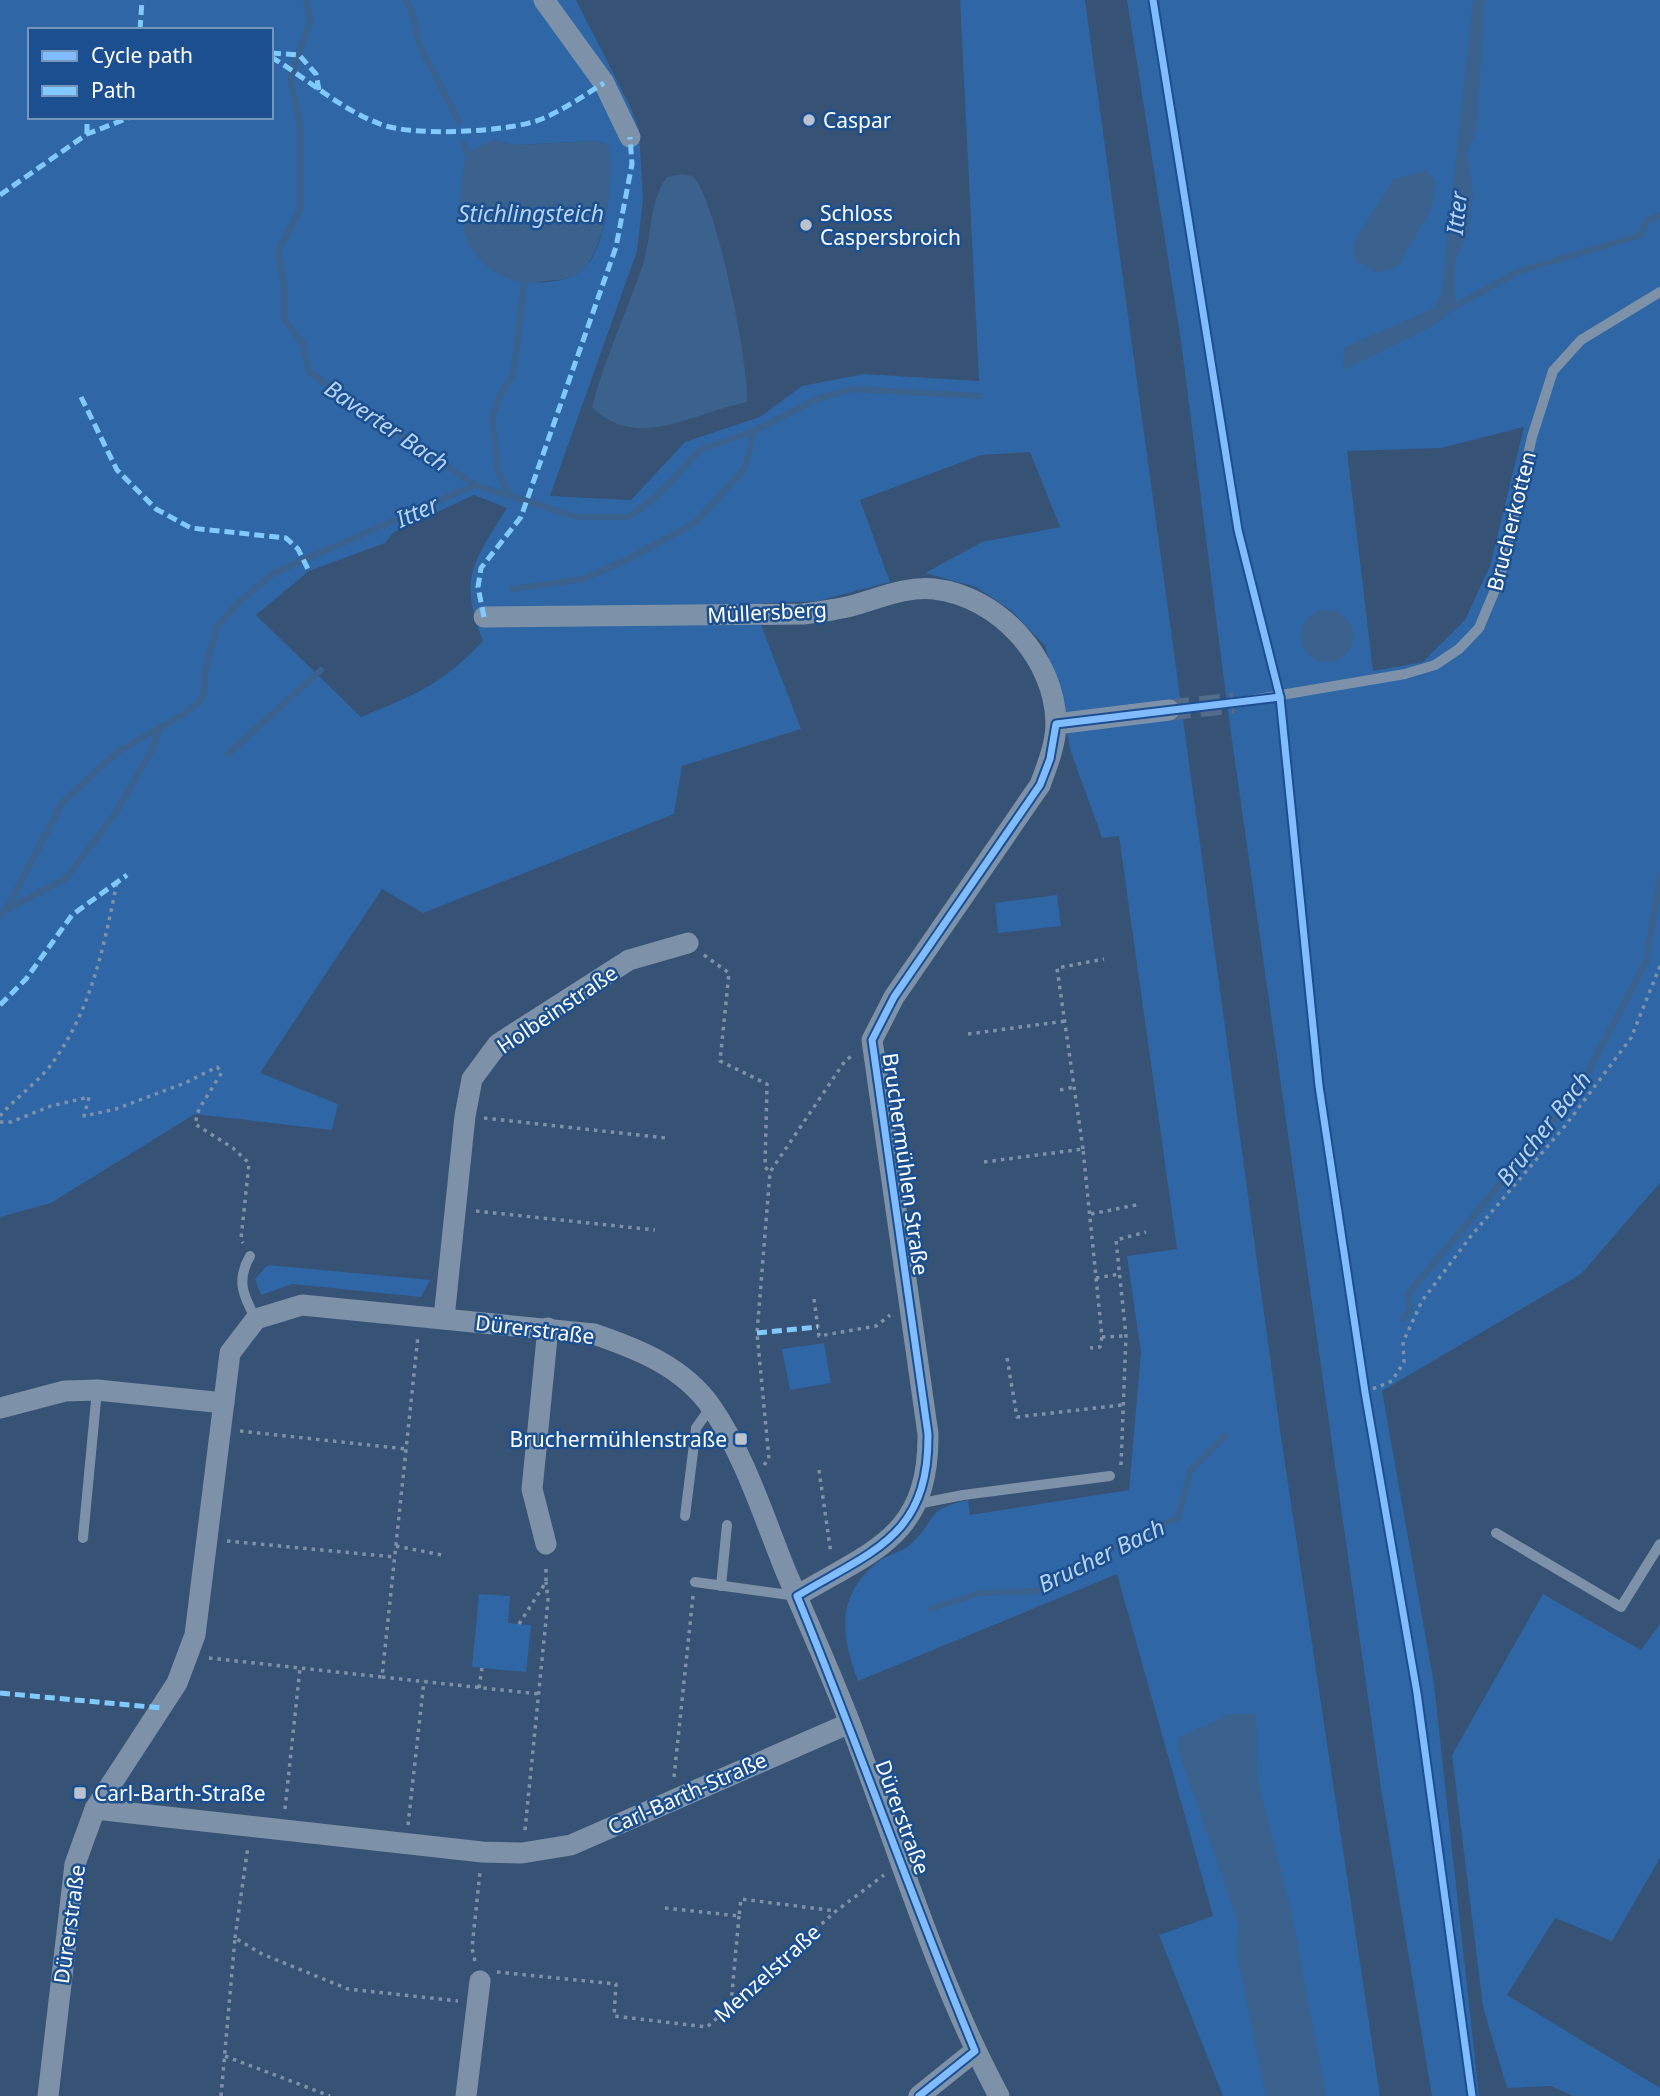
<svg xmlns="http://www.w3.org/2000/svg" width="1660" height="2096" viewBox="0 0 1660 2096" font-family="'Noto Sans',sans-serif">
<rect width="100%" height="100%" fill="#365274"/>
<g fill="#2f66a5" fill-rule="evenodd">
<path d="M 0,0 L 576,0 L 632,110 L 639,130 L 643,199 L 637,251 L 550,496 L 631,500 L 685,442 L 760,417 L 802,386 L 864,374 L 979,381 L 960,0 L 1085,0 L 1280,1430 L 1380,2096 L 1223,2096 L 1159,1935 L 1213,1916 L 1117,1574 L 858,1681 C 841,1634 835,1596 879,1561 C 889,1554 903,1552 912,1543 C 939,1516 925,1510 968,1500 L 970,1515 L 1129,1490 L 1141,1352 L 1127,1256 L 1177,1249 L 1119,836 L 1102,838 L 1070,749 L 1062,704 L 1045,646 L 1012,611 L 976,587 L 925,573 L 982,542 L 1060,527 L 1030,452 L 981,455 L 860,500 L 890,582 L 818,601 L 753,604 L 801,729 L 682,766 L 674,814 L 423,913 L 382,889 L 260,1073 L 338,1104 L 332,1130 L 195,1114 L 51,1203 L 0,1217 ZM 30,30 L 271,30 L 271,117 L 30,117 ZM 493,140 L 515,145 L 596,141 L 609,145 C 611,176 609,234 590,261 C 568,291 518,285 491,269 ZM 474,495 L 507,508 C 473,562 458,578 483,641 C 441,685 417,694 361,717 L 256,615 L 309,571 L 385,543 L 394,532 Z"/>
<path d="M 1127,0 L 1660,0 L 1660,1183 L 1581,1274 L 1382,1391 L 1434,1684 L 1479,2096 L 1432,2096 L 1381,1789 L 1228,712 L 1181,341 ZM 1524,427 L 1490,566 L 1465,620 L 1423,662 L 1373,671 L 1347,451 L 1441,448 Z"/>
<path d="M 1057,895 L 1061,926 L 998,933 L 995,903 Z"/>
<path d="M 268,1265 L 430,1280 L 421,1297 L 293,1284 L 261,1295 L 255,1279 Z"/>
<path d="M 824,1343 L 831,1383 L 790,1390 L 782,1349 Z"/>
<path d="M 479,1594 L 510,1596 L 508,1623 L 531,1625 L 526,1672 L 472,1667 Z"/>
<path d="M 1543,1594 L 1641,1650 L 1660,1624 L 1660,1858 L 1612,1941 L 1555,1918 L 1507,1995 L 1660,2088 L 1660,2096 L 1573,2096 L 1551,2086 L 1507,2088 L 1483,2007 L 1452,1755 Z"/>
</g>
<g fill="#3b618d">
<path d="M 1473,0 L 1485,0 L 1476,130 L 1467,153 L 1473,194 L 1468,233 L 1455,260 L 1455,302 L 1451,312 L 1432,326 L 1343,370 L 1344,348 L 1435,308 L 1442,293 Z"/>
<path d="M 493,140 L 515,145 L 596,141 L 609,145 C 615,175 606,252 580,272 C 568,281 552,280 538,282 C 525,285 509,280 497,273 C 452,247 458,197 466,153 Z"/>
<path d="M 1426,170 L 1435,182 L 1432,207 L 1398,266 L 1378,273 L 1355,260 L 1353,244 L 1393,180 Z"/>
<path d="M 682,174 L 693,176 C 717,202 749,364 747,402 C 693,413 637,452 592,407 C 605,357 627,312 643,264 C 652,235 649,202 667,177 Z"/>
<circle cx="1327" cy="636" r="26"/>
<path d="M 1231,1714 L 1256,1714 L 1257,1778 L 1290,1906 L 1326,2096 L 1266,2096 L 1237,1955 L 1239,1925 L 1178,1749 L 1179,1737 Z"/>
</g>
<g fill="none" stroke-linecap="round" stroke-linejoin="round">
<g stroke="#3b618d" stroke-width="6">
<path d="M 306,0 L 310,21 L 290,79 L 300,124 L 300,210 L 278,251 L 284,283 L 284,319 L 303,344 L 309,372 L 475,485"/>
<path d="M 405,0 L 412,11 L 419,44 L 459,122"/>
<path d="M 464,144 L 470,160"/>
<path d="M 1446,311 L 1520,271 L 1641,235 L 1646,221 L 1660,215"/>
<path d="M 510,496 L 498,471 L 492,417 L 500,395 L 513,376 L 525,276"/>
<path d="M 513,589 L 583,579 L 627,560 L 696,522 L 745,468 L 754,431"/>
<path d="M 228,754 L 321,670"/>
<path d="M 8,909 L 65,879 L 113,817 L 153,748 L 161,726"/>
<path d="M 0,916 L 6,910 L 62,803 L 116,753 L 187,712 L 201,700 L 205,690 L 205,670 L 217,626 L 240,601 L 274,573 L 475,485 L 577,517 L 628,517 L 656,497 L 700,450 L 754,431 L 819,398 L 853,389 L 980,396"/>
<path d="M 1403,1319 L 1410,1310 L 1408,1294 L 1578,1091 L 1646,962 L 1660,876"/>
<path d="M 930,1609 L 979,1593 L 1037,1591 L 1125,1541 L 1178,1518 L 1190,1471 L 1225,1436"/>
</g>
<path stroke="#546c89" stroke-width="21" stroke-dasharray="21 10" stroke-linecap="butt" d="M 1169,710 L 1234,703"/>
<g stroke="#7d92a8" stroke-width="3.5" stroke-dasharray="3.5 5" stroke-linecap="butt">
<path d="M 704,955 L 729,973 L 720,1061 L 767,1084 L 765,1167 L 770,1172"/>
<path d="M 968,1034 L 1066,1021"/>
<path d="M 1060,1090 L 1074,1087"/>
<path d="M 0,1116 C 16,1097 39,1082 53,1062 C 92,1008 104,946 117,882"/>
<path d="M 484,1118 L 666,1138"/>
<path d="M 0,1122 L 11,1122 L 51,1106 L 89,1097 L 84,1116 L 116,1109 L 185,1083 L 217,1067 L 222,1072 L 199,1109 L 195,1124 L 233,1148 L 249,1163 L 241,1239 L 243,1243"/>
<path d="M 1083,1149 L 1057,968 L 1104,959"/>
<path d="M 984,1162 L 1083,1149 L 1102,1337 L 1100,1347 L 1090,1348"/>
<path d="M 476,1211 L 655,1230"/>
<path d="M 1091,1214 L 1141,1204"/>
<path d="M 1096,1278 L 1120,1274"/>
<path d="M 814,1299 L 819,1336 L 876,1326 L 890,1315"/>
<path d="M 1102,1337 L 1125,1336"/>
<path d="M 1007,1358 L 1017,1417 L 1122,1405"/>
<path d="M 1365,1392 L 1392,1381 L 1404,1362 L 1403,1342 L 1422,1301 L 1471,1236 L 1565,1126 L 1631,1038 L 1660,966"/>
<path d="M 240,1431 L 406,1449"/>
<path d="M 764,1465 L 769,1459 L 757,1333 L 770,1172 L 845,1061 L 854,1054"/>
<path d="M 1121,1465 L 1126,1336 L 1116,1240 L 1146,1232"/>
<path d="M 819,1470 L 831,1554"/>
<path d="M 227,1541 L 395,1557"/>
<path d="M 396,1546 L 442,1555"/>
<path d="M 519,1624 L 546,1582 L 546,1564"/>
<path d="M 209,1658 L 382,1677 L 418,1336"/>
<path d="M 382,1677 L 539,1694"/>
<path d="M 479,1688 L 482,1668"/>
<path d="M 674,1777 L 693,1596"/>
<path d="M 285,1809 L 300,1668"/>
<path d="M 408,1825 L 424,1681"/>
<path d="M 525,1830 L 548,1600 L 546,1582"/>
<path d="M 665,1908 L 739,1916 L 741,1899 L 836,1911"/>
<path d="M 235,1938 L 248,1846"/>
<path d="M 475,1961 L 472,1948 L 480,1872"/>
<path d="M 497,1972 L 616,1984 L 614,2016 L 707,2027 L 836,1911 L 884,1875"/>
<path d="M 731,2004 L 739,1916"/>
<path d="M 225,2056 L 330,2096"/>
<path d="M 221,2096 L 235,1938 L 262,1954 L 348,1989 L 458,2001"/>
</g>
<g stroke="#7d92a8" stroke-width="10">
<path d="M 1234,703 L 1405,674 L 1435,665 L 1459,649 L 1479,628 L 1500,578 L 1532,437 L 1553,371 L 1581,340 L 1660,292"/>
<path d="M 250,1256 C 236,1280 243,1296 256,1319"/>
<path d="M 917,1504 L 963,1495 L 1110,1476"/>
<path d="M 685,1516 L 696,1428 L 711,1407"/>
<path d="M 1496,1533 L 1621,1607 L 1660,1544"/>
<path d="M 83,1538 L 97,1390"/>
<path d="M 695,1582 L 797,1596"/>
<path d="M 721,1586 L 727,1525"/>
</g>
<g stroke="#7d92a8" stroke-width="21">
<path d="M 544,0 L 604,83 L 630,137"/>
<path d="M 484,617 L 803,614 C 819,612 835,610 851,606 C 878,599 905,586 934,589 C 998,596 1055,658 1056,723 C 1056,744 1047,766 1040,785 L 894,997 L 872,1040 L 928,1434 C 929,1537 873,1550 797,1596"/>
<path d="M 1056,724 L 1169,710"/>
<path d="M 444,1318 L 465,1116 L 472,1079 L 498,1044 L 629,960 L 688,943"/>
<path d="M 0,1408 L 65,1391 L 97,1390 L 224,1403"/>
<path d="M 546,1544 L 532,1489 L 548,1328"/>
<path d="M 95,1809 L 482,1852 L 522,1853 L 571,1845 L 850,1723"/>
<path d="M 48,2096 L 75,1864 L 95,1809 L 177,1683 L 195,1635 L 230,1353 L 256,1319 L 302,1305 L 594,1334 C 638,1349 684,1367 712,1408 C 745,1456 764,1518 786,1572 C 808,1622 830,1672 850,1723 C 898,1848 936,1978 999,2096"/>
<path d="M 466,2096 L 480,1981"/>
<path d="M 919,2096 L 975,2051"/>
</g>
<g stroke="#80caff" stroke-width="5" stroke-dasharray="10 5" stroke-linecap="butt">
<path d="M 140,30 L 142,0"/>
<path d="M 271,53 L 299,55 L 316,74 L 319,90"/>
<path d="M 271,57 C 308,79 340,109 380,124 C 412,137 507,132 539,120 C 562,111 583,96 604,83"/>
<path d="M 87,134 L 87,117"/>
<path d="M 0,195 L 87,134 L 131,117"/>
<path d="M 81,397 L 117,470 L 156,509 L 191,528 L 286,538 L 298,549 L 309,571"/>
<path d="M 484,617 L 478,587 L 481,568 L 521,517 L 616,247 L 632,164 L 630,137"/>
<path d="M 0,1005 L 26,979 L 72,915 L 127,875"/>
<path d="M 757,1333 L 818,1327"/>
<path d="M 0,1693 L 162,1708"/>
</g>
<g stroke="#1b4f8f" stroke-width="11">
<g id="cycleway">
<path d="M 1153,0 L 1238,530 L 1280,697 L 1319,1086 L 1365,1392 L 1417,1693 L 1472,2096"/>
<path d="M 919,2096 L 975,2051 C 912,1900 859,1746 797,1596 C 873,1550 929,1537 928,1434 L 872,1040 L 894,997 L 1040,785 L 1050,759 L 1056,724 L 1280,697"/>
</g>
</g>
<use href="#cycleway" stroke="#80bcff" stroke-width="7"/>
</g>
<g fill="#b9c2ce" stroke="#1b4f8f" stroke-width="2.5">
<circle cx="809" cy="120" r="7"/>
<circle cx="806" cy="225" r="7"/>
<rect x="734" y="1432" width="14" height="14" rx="3.5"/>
<rect x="73" y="1786" width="14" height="14" rx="3.5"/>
</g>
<g text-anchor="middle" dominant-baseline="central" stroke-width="5" stroke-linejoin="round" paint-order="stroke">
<g font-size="21" fill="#fff" stroke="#1b4f8f" text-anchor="start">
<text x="823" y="120">Caspar</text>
<text x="820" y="213">Schloss<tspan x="820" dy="24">Caspersbroich</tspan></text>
<text x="727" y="1439" text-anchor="end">Bruchermühlenstraße</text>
<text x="94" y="1793">Carl-Barth-Straße</text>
</g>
<g font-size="21" fill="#fff" stroke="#1b4f8f">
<text transform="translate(1511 521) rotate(-76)">Brucherkotten</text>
<text transform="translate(767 612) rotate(-3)">Müllersberg</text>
<text transform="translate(557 1009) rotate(-34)">Holbeinstraße</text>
<text transform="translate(906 1164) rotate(82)">Bruchermühlen Straße</text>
<text transform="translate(535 1329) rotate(7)">Dürerstraße</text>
<text transform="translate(687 1793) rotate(-24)">Carl-Barth-Straße</text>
<text transform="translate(903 1817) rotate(70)">Dürerstraße</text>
<text transform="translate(69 1924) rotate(-82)">Dürerstraße</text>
<text transform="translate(767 1973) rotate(-42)">Menzelstraße</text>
</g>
<g font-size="23" font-style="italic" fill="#b5d3f5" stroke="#1b4f8f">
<text x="531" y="213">Stichlingsteich</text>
<text transform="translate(1456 213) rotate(-84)">Itter</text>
<text transform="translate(387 425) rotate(34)">Baverter Bach</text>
<text transform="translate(417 511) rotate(-24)">Itter</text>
<text transform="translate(1543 1128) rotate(-52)">Brucher Bach</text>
<text transform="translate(1101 1555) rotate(-26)">Brucher Bach</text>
</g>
</g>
<rect x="28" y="28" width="245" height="91" fill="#1b4f8f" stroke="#7695bc" stroke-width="2"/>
<rect x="42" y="51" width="35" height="10" fill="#80bcff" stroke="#7695bc" stroke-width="2"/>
<text x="91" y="63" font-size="21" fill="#ffffff">Cycle path</text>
<rect x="42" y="86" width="35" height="10" fill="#80caff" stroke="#7695bc" stroke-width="2"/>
<text x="91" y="98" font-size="21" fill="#ffffff">Path</text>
</svg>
